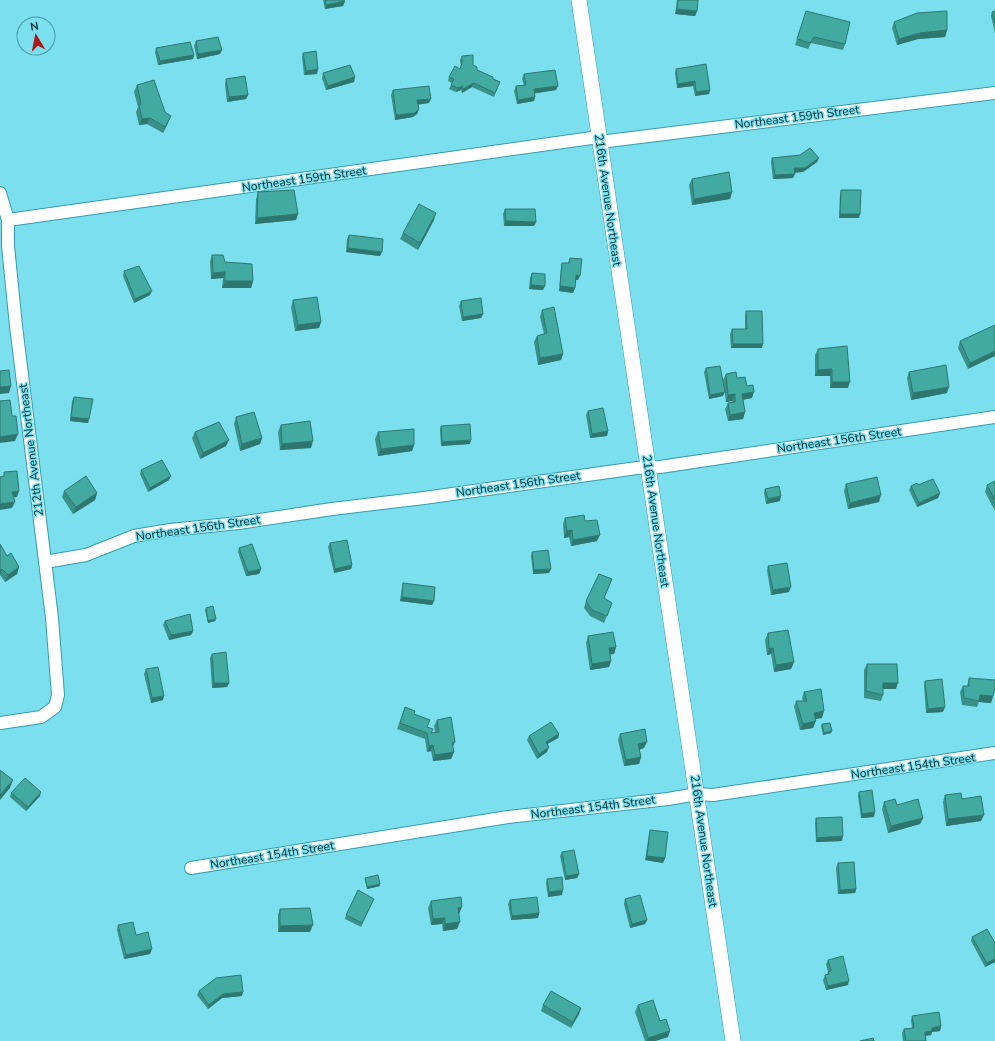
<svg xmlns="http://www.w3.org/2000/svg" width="995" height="1041" viewBox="0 0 995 1041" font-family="'Nunito Sans',sans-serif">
<rect width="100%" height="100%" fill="#7cdfee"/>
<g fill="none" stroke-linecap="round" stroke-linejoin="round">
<g stroke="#339dab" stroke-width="14">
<g id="minor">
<path d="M 600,142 L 995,93"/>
<path d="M 0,193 L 8,220 L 8,246 L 16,326 L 52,618 L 58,695 L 55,707 L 41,717 L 0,723"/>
<path d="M 8,220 L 599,137"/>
<path d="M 45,562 L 86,555 L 134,536 L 170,530 L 239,523 L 332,509 L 424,498 L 637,468 L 660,467 L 995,417"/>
<path d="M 191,868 L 508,817 L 668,799 L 697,794 L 713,795 L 995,753"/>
</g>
</g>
<g stroke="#339dab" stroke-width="16">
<path id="tertiary" d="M 579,0 L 733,1041"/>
</g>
<use href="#minor" stroke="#fff" stroke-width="12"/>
<use href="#tertiary" stroke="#fff" stroke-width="15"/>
</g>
<g fill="#39928a">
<path d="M 323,0 L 344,0 L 345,1 L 343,6 L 325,9 Z"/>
<path d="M 677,0 L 698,0 L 697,11 L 695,16 L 675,14 Z"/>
<path d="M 806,11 L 845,44 L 843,50 L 811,43 L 808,49 L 795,45 Z"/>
<path d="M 995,11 L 995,33 L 991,16 L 992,12 Z"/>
<path d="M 894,22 L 947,30 L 945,37 L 918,39 L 897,45 L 892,28 Z"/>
<path d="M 196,41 L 220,54 L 197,59 L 194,46 Z"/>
<path d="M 156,48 L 194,55 L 193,59 L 158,65 L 155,52 Z"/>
<path d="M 303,53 L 318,69 L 317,74 L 304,75 L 302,57 Z"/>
<path d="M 462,56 L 473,65 L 477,70 L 500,82 L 494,97 L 472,87 L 462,93 L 461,90 L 456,92 L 449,89 L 452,83 L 448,81 L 449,77 L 460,69 L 461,67 L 460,60 Z"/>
<path d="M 676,69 L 710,90 L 709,94 L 695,96 L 693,86 L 677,88 L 675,73 Z"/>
<path d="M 323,73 L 355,77 L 354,82 L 326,90 L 322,78 Z"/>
<path d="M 524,74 L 556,90 L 534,93 L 535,97 L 534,101 L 517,104 L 514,91 L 516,86 L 524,85 L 522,79 Z"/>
<path d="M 226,79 L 248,95 L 246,99 L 227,102 L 225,84 Z"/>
<path d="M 137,85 L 168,123 L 163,133 L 147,124 L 139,125 L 136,112 L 138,107 L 134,92 Z"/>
<path d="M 393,90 L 429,103 L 418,104 L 419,109 L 417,114 L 413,117 L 395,120 L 391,95 Z"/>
<path d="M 772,158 L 817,162 L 803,172 L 794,172 L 793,178 L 773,179 L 771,162 Z"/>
<path d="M 692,179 L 732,192 L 730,199 L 692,205 L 689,185 Z"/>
<path d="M 841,190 L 859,218 L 839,218 L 840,194 Z"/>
<path d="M 258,192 L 298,214 L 296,220 L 255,224 L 256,199 Z"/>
<path d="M 505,209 L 536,222 L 534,226 L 504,226 L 503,214 Z"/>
<path d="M 434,220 L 418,250 L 400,239 L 403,233 Z"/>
<path d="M 349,235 L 380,256 L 346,252 L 347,239 Z"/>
<path d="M 212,255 L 225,262 L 253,281 L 251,288 L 222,288 L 223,278 L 211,279 L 210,262 Z"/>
<path d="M 570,258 L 578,280 L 576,280 L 575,288 L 573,293 L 559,291 L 561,267 L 562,263 L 568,263 Z"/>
<path d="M 124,271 L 150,295 L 134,303 L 123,276 Z"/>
<path d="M 532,273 L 543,290 L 529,289 L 530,278 Z"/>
<path d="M 293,300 L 321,322 L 319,328 L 295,331 L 291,307 Z"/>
<path d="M 461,301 L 483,314 L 481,318 L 462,321 L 459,306 Z"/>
<path d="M 542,310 L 563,354 L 561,360 L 538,365 L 534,342 L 537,336 L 544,334 L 540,317 Z"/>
<path d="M 746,311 L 762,348 L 731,348 L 730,334 L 732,329 L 745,329 L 745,316 Z"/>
<path d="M 995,325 L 968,369 L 958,348 L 960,341 Z"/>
<path d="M 818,349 L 848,388 L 830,388 L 830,376 L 815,376 L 815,355 Z"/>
<path d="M 706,368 L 723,396 L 709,399 L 704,372 Z"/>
<path d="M 909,372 L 947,393 L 911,400 L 907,378 Z"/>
<path d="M 726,374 L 737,378 L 747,386 L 752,398 L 743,400 L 745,412 L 743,419 L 728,421 L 725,409 L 728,403 L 732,402 L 732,401 L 726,402 L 723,380 Z"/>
<path d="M 74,397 L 89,419 L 88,423 L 70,421 L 72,401 Z"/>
<path d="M 588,411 L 608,431 L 607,436 L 590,438 L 586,415 Z"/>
<path d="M 236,417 L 262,438 L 260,444 L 240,451 L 234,424 Z"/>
<path d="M 281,425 L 311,448 L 280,450 L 278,432 Z"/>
<path d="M 441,426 L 470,444 L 441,446 L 440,430 Z"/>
<path d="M 195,432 L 226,446 L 200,459 L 192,438 Z"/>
<path d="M 378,432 L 414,445 L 412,451 L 378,456 L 375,439 Z"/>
<path d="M 141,470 L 169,480 L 148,492 L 140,474 Z"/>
<path d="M 995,481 L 995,511 L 985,492 L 987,485 Z"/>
<path d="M 846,484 L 879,502 L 848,509 L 844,491 Z"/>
<path d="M 918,485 L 940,493 L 938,498 L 917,507 L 909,490 L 911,486 Z"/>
<path d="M 765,489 L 780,501 L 766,504 L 764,493 Z"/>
<path d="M 64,491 L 97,493 L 95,500 L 73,514 L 62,497 Z"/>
<path d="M 565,518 L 585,521 L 597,541 L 571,546 L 569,537 L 564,538 L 563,524 Z"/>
<path d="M 330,543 L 352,565 L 351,569 L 334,573 L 328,547 Z"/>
<path d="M 0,544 L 7,556 L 19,567 L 17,574 L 5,582 L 0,575 Z"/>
<path d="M 239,548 L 261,569 L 259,574 L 246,576 L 238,552 Z"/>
<path d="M 532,552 L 549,573 L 533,574 L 531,556 Z"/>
<path d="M 768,566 L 789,592 L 771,595 L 767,570 Z"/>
<path d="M 612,579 L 604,598 L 612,603 L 604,623 L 590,616 L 584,608 L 586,601 Z"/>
<path d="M 403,583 L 434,601 L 432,605 L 400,601 L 402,587 Z"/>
<path d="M 206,608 L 216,619 L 215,621 L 208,623 L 205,610 Z"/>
<path d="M 165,621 L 193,631 L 191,635 L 169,640 L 163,625 Z"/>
<path d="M 768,633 L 794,662 L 791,669 L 774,672 L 771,654 L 767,655 L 765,640 Z"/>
<path d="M 588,636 L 616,647 L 614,654 L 610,654 L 611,661 L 609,667 L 590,670 L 586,643 Z"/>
<path d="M 212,654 L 229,683 L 227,687 L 212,688 L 210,658 Z"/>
<path d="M 867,664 L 896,689 L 883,689 L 883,695 L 881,701 L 864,698 L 864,670 Z"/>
<path d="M 146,669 L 163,700 L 151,703 L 144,674 Z"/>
<path d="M 969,678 L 993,696 L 991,703 L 979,702 L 977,707 L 962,705 L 960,692 L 963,686 L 967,686 Z"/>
<path d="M 925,681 L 943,712 L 926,713 L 924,685 Z"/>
<path d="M 804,692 L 822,718 L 815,719 L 813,728 L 800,730 L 794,707 L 796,701 L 803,701 L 802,698 Z"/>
<path d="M 405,707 L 427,727 L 431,733 L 435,732 L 434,726 L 437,720 L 455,742 L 453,747 L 454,752 L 451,759 L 433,761 L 431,751 L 427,752 L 425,739 L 397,729 Z"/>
<path d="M 822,724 L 832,731 L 831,733 L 823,735 L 821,726 Z"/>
<path d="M 559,734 L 558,738 L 547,744 L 547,752 L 537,759 L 527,740 L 529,736 Z"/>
<path d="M 620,734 L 644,748 L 639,750 L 641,757 L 639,764 L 624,766 L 618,740 Z"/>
<path d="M 859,792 L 874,817 L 861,818 L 858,796 Z"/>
<path d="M 11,793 L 40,796 L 26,811 L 10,797 Z"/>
<path d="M 945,795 L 962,799 L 981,821 L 946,826 L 943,802 Z"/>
<path d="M 884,802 L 897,805 L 923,818 L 920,824 L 888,833 L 882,809 Z"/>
<path d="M 816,818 L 842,841 L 816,842 L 815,823 Z"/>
<path d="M 650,830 L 665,858 L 663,863 L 645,860 L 649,834 Z"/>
<path d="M 562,852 L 579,874 L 577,878 L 565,880 L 560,856 Z"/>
<path d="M 838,863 L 856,889 L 855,893 L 838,894 L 836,868 Z"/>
<path d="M 365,878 L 380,884 L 380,886 L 367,889 L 365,880 Z"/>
<path d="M 547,879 L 562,895 L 548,897 L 546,883 Z"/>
<path d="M 374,899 L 361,927 L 345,919 L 346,915 Z"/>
<path d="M 625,899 L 647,920 L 645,924 L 630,928 L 624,904 Z"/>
<path d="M 510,900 L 539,913 L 538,918 L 511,920 L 508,904 Z"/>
<path d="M 431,901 L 459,914 L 458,914 L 457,929 L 443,931 L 442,924 L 431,925 L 428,908 Z"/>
<path d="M 280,909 L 310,932 L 278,932 L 278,915 Z"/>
<path d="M 118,925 L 136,935 L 150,954 L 124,959 L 117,930 Z"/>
<path d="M 972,937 L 995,943 L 995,962 L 985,967 L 971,941 Z"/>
<path d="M 828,960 L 848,985 L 826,990 L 823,980 L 825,975 L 827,975 L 828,972 L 826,964 Z"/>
<path d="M 199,991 L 242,996 L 222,998 L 208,1009 L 197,995 Z"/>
<path d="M 543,1005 L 581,1008 L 579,1014 L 571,1028 L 541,1011 Z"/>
<path d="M 638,1005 L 660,1021 L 668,1037 L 655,1041 L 645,1041 L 635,1012 Z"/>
<path d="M 912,1016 L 941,1026 L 940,1031 L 932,1032 L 931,1035 L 925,1036 L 926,1041 L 903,1041 L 902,1033 L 904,1029 L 912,1028 L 911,1020 Z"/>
</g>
<g fill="#2e7771">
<path d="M 345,1 L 343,6 L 325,9 L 326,5 Z"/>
<path d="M 677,9 L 697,11 L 695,16 L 675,14 Z"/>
<path d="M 947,30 L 945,37 L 918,39 L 897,45 L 899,39 L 920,33 Z"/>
<path d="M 222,50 L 220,54 L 197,59 L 198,54 Z"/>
<path d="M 194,55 L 193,59 L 158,65 L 160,61 Z"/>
<path d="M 318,69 L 317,74 L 304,75 L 306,71 Z"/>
<path d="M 355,77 L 354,82 L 326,90 L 328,86 Z"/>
<path d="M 695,81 L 693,86 L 677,88 L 678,84 Z"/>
<path d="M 474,83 L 472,87 L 462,93 L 463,89 Z"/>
<path d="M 462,86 L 461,90 L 456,92 L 458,88 Z"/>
<path d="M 558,86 L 556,90 L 532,94 L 534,89 Z"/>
<path d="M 710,90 L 709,94 L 695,96 L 696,92 Z"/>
<path d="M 248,95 L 246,99 L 227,102 L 229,97 Z"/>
<path d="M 535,97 L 534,101 L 517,104 L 518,100 Z"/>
<path d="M 431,99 L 429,103 L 416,105 L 417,100 Z"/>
<path d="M 419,109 L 417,114 L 413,117 L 395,120 L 396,115 Z"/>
<path d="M 171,116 L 168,123 L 163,133 L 165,127 Z"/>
<path d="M 150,118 L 147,124 L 139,125 L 142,119 Z"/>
<path d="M 819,158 L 817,162 L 803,172 L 793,173 L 794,168 Z"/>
<path d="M 795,174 L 793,178 L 773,179 L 775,175 Z"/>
<path d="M 732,192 L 730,199 L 692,205 L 694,199 Z"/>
<path d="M 436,213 L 434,220 L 418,250 L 420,243 Z"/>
<path d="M 298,214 L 296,220 L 255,224 L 257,218 Z"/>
<path d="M 840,214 L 860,214 L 859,218 L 839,218 Z"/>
<path d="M 506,221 L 536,222 L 534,226 L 504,226 Z"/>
<path d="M 348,248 L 382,252 L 380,256 L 346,252 Z"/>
<path d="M 225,272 L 223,278 L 211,279 L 213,273 Z"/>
<path d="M 576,275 L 580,276 L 578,280 L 575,280 Z"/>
<path d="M 225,281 L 253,281 L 251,288 L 222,288 Z"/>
<path d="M 531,285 L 545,286 L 543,290 L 529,289 Z"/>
<path d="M 560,286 L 575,288 L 573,293 L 559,291 Z"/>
<path d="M 152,291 L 150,295 L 134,303 L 135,299 Z"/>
<path d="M 483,314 L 481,318 L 462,321 L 463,317 Z"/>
<path d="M 321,322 L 319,328 L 295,331 L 298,325 Z"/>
<path d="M 733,344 L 763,344 L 762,348 L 731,348 Z"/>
<path d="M 995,351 L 995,356 L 968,369 L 970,363 Z"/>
<path d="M 563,354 L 561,360 L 538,365 L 540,358 Z"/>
<path d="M 832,369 L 830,376 L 815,376 L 818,370 Z"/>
<path d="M 832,382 L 850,382 L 848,388 L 830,388 Z"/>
<path d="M 11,386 L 9,393 L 0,394 L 0,387 Z"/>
<path d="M 949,387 L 947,393 L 911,400 L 913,393 Z"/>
<path d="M 725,392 L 723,396 L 709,399 L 710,395 Z"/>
<path d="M 754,392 L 752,398 L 740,400 L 742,394 Z"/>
<path d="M 735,394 L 732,401 L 726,402 L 728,395 Z"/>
<path d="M 745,412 L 743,419 L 728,421 L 730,415 Z"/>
<path d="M 71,417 L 89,419 L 88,423 L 70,421 Z"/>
<path d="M 608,431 L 607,436 L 590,438 L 592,434 Z"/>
<path d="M 18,434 L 15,441 L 0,443 L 0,437 Z"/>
<path d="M 262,438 L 260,444 L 240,451 L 242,444 Z"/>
<path d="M 229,440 L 226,446 L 200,459 L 203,453 Z"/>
<path d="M 471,440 L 470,444 L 441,446 L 442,442 Z"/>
<path d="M 313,441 L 311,448 L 280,450 L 282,444 Z"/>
<path d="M 414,445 L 412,451 L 378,456 L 381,449 Z"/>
<path d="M 171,476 L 169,480 L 148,492 L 150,488 Z"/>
<path d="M 19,491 L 17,497 L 10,498 L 12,492 Z"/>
<path d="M 97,493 L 95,500 L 73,514 L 76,507 Z"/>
<path d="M 940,493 L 938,498 L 917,507 L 919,503 Z"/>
<path d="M 881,495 L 879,502 L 848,509 L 850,503 Z"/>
<path d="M 781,496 L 780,501 L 766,504 L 768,499 Z"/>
<path d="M 15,502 L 12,508 L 0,510 L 0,504 Z"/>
<path d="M 572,530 L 569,537 L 564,538 L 567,531 Z"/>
<path d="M 600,535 L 597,541 L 571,546 L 573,540 Z"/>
<path d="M 352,565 L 351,569 L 334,573 L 335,569 Z"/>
<path d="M 19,567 L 17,574 L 5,582 L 8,575 Z"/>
<path d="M 2,569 L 0,575 L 0,570 Z"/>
<path d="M 261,569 L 259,574 L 246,576 L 248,572 Z"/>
<path d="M 551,569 L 549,573 L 533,574 L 534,570 Z"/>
<path d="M 791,587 L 789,592 L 771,595 L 773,590 Z"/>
<path d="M 402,597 L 434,601 L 432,605 L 400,601 Z"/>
<path d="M 216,619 L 215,621 L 208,623 L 208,621 Z"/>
<path d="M 193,631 L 191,635 L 169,640 L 171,635 Z"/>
<path d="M 616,647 L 614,654 L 607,655 L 609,648 Z"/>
<path d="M 773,648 L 771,654 L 767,655 L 769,649 Z"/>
<path d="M 611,661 L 609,667 L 590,670 L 592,664 Z"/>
<path d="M 794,662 L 791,669 L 774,672 L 776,665 Z"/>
<path d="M 214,683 L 229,683 L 227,687 L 212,688 Z"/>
<path d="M 883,683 L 898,683 L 896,689 L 881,689 Z"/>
<path d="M 980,695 L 993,696 L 991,703 L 979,702 Z"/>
<path d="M 164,696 L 163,700 L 151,703 L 152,698 Z"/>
<path d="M 945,707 L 943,712 L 926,713 L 928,709 Z"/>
<path d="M 824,711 L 822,718 L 812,719 L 814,713 Z"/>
<path d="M 816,721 L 813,728 L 800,730 L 803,724 Z"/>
<path d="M 832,731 L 831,733 L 823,735 L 824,733 Z"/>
<path d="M 559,734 L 558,738 L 544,746 L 546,742 Z"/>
<path d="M 647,742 L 644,748 L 635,751 L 638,744 Z"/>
<path d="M 433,745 L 431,751 L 427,752 L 429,746 Z"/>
<path d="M 549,747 L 547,752 L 537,759 L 539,754 Z"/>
<path d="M 454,752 L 451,759 L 433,761 L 435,755 Z"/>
<path d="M 641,757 L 639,764 L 624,766 L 626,760 Z"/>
<path d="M 13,780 L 10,788 L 0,800 L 0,795 Z"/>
<path d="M 41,792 L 40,796 L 26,811 L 28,807 Z"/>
<path d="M 875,812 L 874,817 L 861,818 L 862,814 Z"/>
<path d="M 984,815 L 981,821 L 946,826 L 948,819 Z"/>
<path d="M 923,818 L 920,824 L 888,833 L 891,826 Z"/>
<path d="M 843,836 L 842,841 L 816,842 L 817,838 Z"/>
<path d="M 647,856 L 665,858 L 663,863 L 645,860 Z"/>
<path d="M 579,874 L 577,878 L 565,880 L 566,876 Z"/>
<path d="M 380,884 L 380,886 L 367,889 L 367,887 Z"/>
<path d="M 856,889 L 855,893 L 838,894 L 840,890 Z"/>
<path d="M 563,890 L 562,895 L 548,897 L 549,892 Z"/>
<path d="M 462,907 L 459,914 L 455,914 L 458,908 Z"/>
<path d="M 539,913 L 538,918 L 511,920 L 512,916 Z"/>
<path d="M 445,918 L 442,924 L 431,925 L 433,919 Z"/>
<path d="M 647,920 L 645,924 L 630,928 L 632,924 Z"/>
<path d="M 460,922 L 457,929 L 443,931 L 445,924 Z"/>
<path d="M 313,925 L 310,932 L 278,932 L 280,926 Z"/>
<path d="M 152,949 L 150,954 L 124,959 L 126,955 Z"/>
<path d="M 995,959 L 995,962 L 985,967 L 987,963 Z"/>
<path d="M 849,981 L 848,985 L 826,990 L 828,986 Z"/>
<path d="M 243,992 L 242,996 L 222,998 L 208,1009 L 209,1005 L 223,994 Z"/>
<path d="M 581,1008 L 579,1014 L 571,1028 L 573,1022 Z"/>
<path d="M 941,1026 L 940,1031 L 932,1032 L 931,1035 L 923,1036 L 925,1032 L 932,1028 Z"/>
<path d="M 670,1031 L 668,1037 L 655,1041 L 647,1041 L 648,1038 Z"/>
</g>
<g fill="#42aaa1" stroke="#2e7771">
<path d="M 325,0 L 344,0 L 345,1 L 326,5 Z"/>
<path d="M 678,0 L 698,0 L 697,11 L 677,9 Z"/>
<path d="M 806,11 L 850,22 L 845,44 L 814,37 L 810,43 L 797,39 Z"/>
<path d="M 947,11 L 947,30 L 920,33 L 899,39 L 894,22 L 917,13 Z"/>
<path d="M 995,11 L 995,23 L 992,12 Z"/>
<path d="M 218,37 L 222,50 L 198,54 L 196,41 Z"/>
<path d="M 190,42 L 194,55 L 160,61 L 156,48 Z"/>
<path d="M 316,51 L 318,69 L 306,71 L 303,53 Z"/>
<path d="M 473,55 L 473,65 L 477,67 L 477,70 L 493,77 L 493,79 L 500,82 L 495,93 L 474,83 L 463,89 L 462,86 L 458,88 L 451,85 L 454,79 L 449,77 L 455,66 L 460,69 L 462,63 L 462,56 Z"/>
<path d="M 706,64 L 710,90 L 696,92 L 695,81 L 678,84 L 676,69 Z"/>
<path d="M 350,65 L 355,77 L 328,86 L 323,73 Z"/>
<path d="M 555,70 L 558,86 L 534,89 L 535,97 L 518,100 L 516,86 L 526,85 L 524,74 Z"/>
<path d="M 245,76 L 248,95 L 229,97 L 226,79 Z"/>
<path d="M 154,80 L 165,112 L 171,116 L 165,127 L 150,118 L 142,119 L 139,105 L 141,104 L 137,85 Z"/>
<path d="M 429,86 L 431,99 L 417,100 L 419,109 L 415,113 L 396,115 L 393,90 Z"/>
<path d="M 810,148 L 819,158 L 805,168 L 794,168 L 795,174 L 775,175 L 772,158 L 800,155 Z"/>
<path d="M 729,172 L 732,192 L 694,199 L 692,179 Z"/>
<path d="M 294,190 L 298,214 L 257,218 L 258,192 Z"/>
<path d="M 841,190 L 861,190 L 860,214 L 840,214 Z"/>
<path d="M 419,204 L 436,213 L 420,243 L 403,233 Z"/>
<path d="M 505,209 L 535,209 L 536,222 L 506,221 Z"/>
<path d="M 349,235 L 383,239 L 382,252 L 348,248 Z"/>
<path d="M 212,255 L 223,255 L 225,262 L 252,264 L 253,281 L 225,281 L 225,272 L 213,273 Z"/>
<path d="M 570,258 L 582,259 L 580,276 L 576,275 L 575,288 L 560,286 L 562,263 L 569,263 Z"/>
<path d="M 139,266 L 152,291 L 135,299 L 124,271 Z"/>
<path d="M 532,273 L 545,274 L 545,286 L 531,285 Z"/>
<path d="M 317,297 L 321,322 L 298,325 L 293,300 Z"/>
<path d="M 481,298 L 483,314 L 463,317 L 461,301 Z"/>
<path d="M 554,307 L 563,354 L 540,358 L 537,336 L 547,333 L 542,310 Z"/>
<path d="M 746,311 L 762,311 L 763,344 L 733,344 L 732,329 L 747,329 Z"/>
<path d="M 995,325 L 995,351 L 970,363 L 960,341 Z"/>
<path d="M 847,346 L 850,382 L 832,382 L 832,369 L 818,370 L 818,349 Z"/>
<path d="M 946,365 L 949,387 L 913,393 L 909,372 Z"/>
<path d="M 720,366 L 725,392 L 710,395 L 706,368 Z"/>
<path d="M 9,370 L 11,386 L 0,387 L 0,371 Z"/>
<path d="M 736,372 L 737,378 L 745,377 L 747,386 L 753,385 L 754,392 L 742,394 L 745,412 L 730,415 L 728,403 L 735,402 L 735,394 L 728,395 L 726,374 Z"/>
<path d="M 74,397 L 93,399 L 89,419 L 71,417 Z"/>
<path d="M 10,400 L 12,416 L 16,416 L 18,434 L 0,437 L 0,401 Z"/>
<path d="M 603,408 L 608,431 L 592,434 L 588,411 Z"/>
<path d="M 254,412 L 262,438 L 242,444 L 236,417 Z"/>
<path d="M 310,421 L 313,441 L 282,444 L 281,425 Z"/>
<path d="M 219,422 L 229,440 L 203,453 L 195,432 Z"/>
<path d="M 470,424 L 471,440 L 442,442 L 441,426 Z"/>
<path d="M 414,429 L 414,445 L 381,449 L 378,432 Z"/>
<path d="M 162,460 L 171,476 L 150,488 L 141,470 Z"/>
<path d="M 17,471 L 19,491 L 12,492 L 15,502 L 0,504 L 0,477 L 4,476 L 4,472 Z"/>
<path d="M 86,476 L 97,493 L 76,507 L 64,491 Z"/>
<path d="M 877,477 L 881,495 L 850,503 L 846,484 Z"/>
<path d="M 933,479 L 940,493 L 919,503 L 911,486 L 917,483 L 918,485 Z"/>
<path d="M 995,481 L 995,500 L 987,485 Z"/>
<path d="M 779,486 L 781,496 L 768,499 L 765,489 Z"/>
<path d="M 584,515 L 585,521 L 597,520 L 600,535 L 573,540 L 572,530 L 567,531 L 565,518 Z"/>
<path d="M 347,540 L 352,565 L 335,569 L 330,543 Z"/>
<path d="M 0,544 L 7,556 L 11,553 L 19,567 L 8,575 L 2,569 L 0,570 Z"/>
<path d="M 252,544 L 261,569 L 248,572 L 239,548 Z"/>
<path d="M 548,550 L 551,569 L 534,570 L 532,552 Z"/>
<path d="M 787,563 L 791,587 L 773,590 L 768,566 Z"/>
<path d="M 599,574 L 612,579 L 604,598 L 612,603 L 607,616 L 592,610 L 586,601 Z"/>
<path d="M 403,583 L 435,587 L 434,601 L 402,597 Z"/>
<path d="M 213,606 L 216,619 L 208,621 L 206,608 Z"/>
<path d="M 190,614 L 193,631 L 171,635 L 165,621 Z"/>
<path d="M 788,630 L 794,662 L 776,665 L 773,648 L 769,649 L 768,633 Z"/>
<path d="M 613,632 L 616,647 L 609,648 L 611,661 L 592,664 L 588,636 Z"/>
<path d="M 226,652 L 229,683 L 214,683 L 212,654 Z"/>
<path d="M 867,664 L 897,664 L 898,683 L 883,683 L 883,695 L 866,691 Z"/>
<path d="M 158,667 L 164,696 L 152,698 L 146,669 Z"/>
<path d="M 969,678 L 995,680 L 995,687 L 993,696 L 980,695 L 979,701 L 964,698 L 963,686 L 969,686 Z"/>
<path d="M 942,679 L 945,707 L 928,709 L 925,681 Z"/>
<path d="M 821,689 L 824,711 L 814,713 L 816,721 L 803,724 L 796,701 L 807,701 L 804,692 Z"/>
<path d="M 405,707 L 415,711 L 414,714 L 430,720 L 427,727 L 433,729 L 431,733 L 439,732 L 437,720 L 451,717 L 455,742 L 452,743 L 454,752 L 435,755 L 433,745 L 429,746 L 427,733 L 400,723 Z"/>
<path d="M 551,722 L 559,734 L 546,742 L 549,747 L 539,754 L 529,736 Z"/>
<path d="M 830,723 L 832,731 L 824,733 L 822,724 Z"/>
<path d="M 645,729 L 647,742 L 638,744 L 641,757 L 626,760 L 620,734 Z"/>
<path d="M 0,770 L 13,780 L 0,795 Z"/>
<path d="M 25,778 L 41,792 L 28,807 L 11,793 Z"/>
<path d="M 872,790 L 875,812 L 862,814 L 859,792 Z"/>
<path d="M 961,793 L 962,799 L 981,796 L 984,815 L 948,819 L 945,795 Z"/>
<path d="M 895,799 L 897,805 L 918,799 L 923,818 L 891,826 L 884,802 Z"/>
<path d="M 842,817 L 843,836 L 817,838 L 816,818 Z"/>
<path d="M 650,830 L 668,832 L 665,858 L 647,856 Z"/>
<path d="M 574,850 L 579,874 L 566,876 L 562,852 Z"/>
<path d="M 854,862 L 856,889 L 840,890 L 838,863 Z"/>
<path d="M 378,875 L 380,884 L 367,887 L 365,878 Z"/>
<path d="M 562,877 L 563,890 L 549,892 L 547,879 Z"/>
<path d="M 358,890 L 374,899 L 362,923 L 346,915 Z"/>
<path d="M 640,895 L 647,920 L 632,924 L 625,899 Z"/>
<path d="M 461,897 L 462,907 L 458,908 L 460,922 L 445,924 L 445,918 L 433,919 L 431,901 Z"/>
<path d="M 537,897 L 539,913 L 512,916 L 510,900 Z"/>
<path d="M 310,908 L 313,925 L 280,926 L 280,909 Z"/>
<path d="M 133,922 L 136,935 L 148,932 L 152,949 L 126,955 L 118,925 Z"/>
<path d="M 987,929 L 995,943 L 995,959 L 987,963 L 972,937 Z"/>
<path d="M 843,956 L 849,981 L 828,986 L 825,975 L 829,974 L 828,972 L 831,971 L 828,960 Z"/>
<path d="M 241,975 L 243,992 L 223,994 L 209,1005 L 199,991 L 216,978 Z"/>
<path d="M 551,991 L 581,1008 L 573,1022 L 543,1005 Z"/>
<path d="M 653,1000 L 660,1021 L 666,1019 L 670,1031 L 648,1038 L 638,1005 Z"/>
<path d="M 939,1012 L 941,1026 L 932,1028 L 932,1031 L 925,1032 L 926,1041 L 906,1041 L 904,1029 L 914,1028 L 912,1016 Z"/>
<path d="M 873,1038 L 874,1041 L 860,1041 Z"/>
</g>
<g text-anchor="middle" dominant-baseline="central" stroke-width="3" stroke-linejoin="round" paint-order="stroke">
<g font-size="12" fill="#002e34" stroke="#7cdfee">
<text transform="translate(797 117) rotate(-7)">Northeast 159th Street</text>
<text transform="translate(304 179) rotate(-8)">Northeast 159th Street</text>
<text transform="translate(608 200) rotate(82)">216th Avenue Northeast</text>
<text transform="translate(839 440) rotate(-8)">Northeast 156th Street</text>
<text transform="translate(31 450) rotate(-97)">212th Avenue Northeast</text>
<text transform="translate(518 484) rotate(-8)">Northeast 156th Street</text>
<text transform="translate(656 521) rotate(82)">216th Avenue Northeast</text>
<text transform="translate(198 528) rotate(-8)">Northeast 156th Street</text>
<text transform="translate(913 766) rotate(-8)">Northeast 154th Street</text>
<text transform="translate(593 807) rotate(-7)">Northeast 154th Street</text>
<text transform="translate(704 841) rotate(82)">216th Avenue Northeast</text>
<text transform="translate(272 855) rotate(-9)">Northeast 154th Street</text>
</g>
</g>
<g transform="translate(36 36) rotate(350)"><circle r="19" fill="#7cdfee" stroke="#4a98a4"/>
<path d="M0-3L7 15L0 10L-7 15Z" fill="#ac1b1a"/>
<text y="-6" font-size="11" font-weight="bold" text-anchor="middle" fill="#002e34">N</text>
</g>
</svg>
